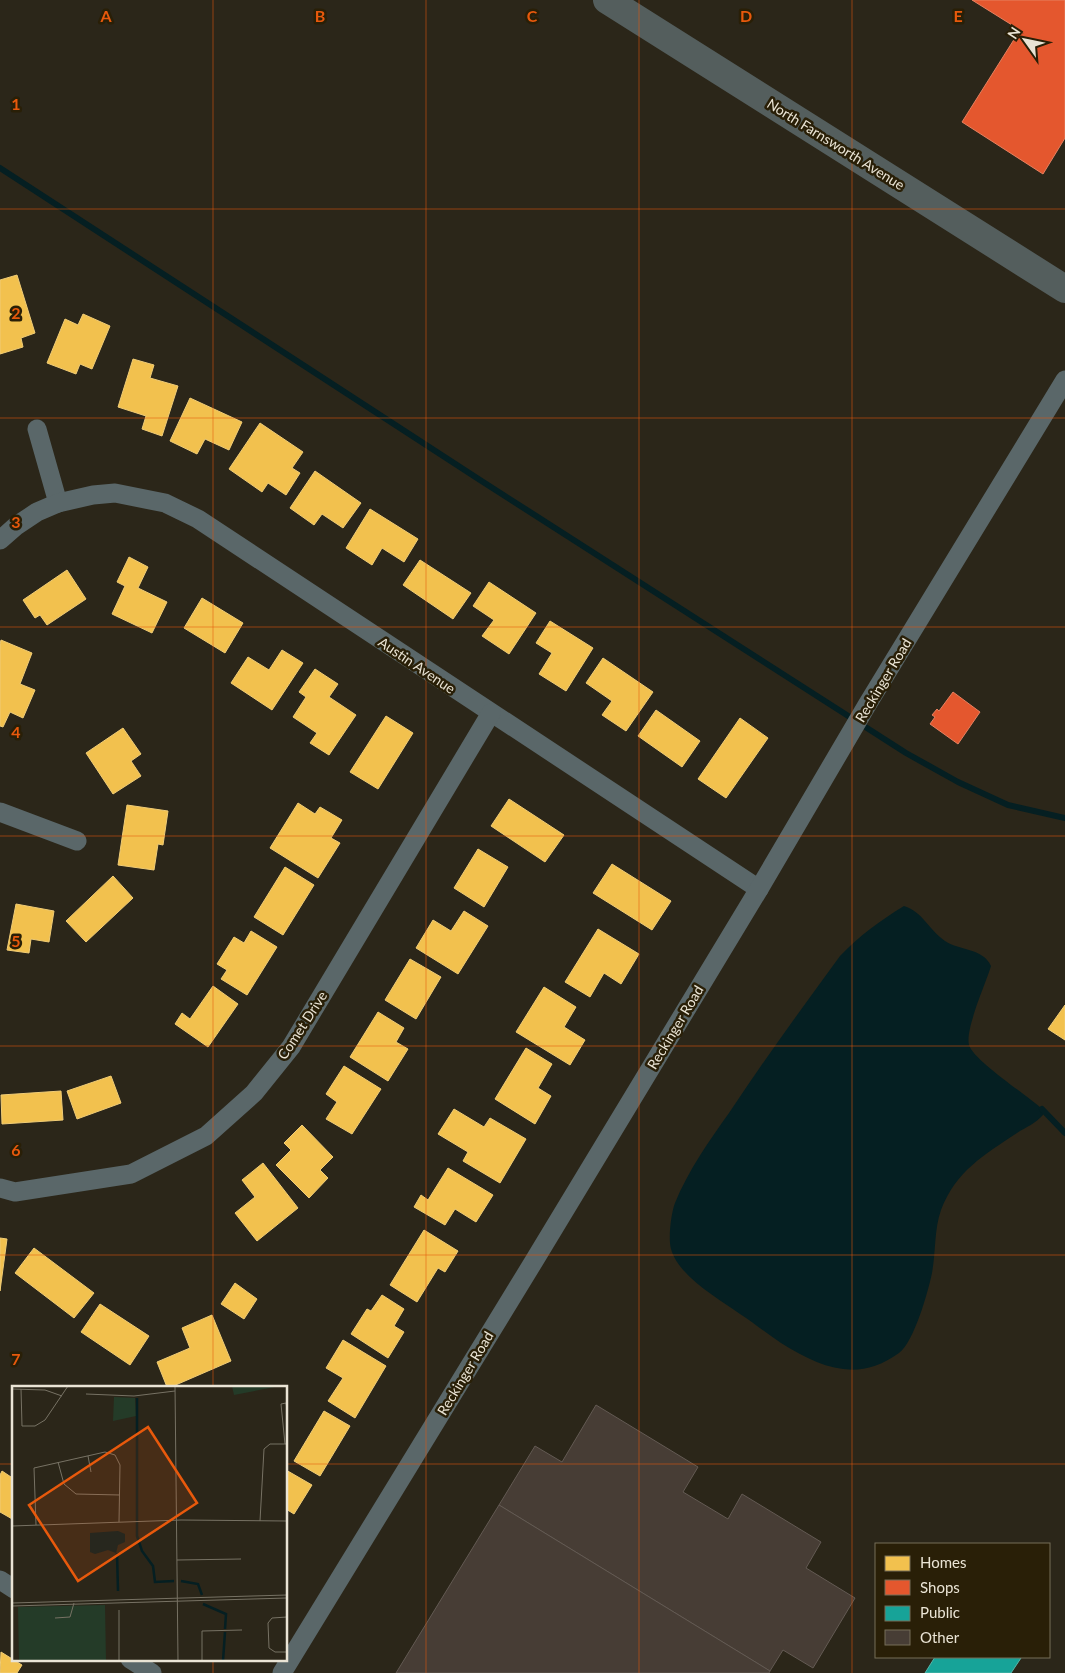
<svg xmlns="http://www.w3.org/2000/svg" width="1065" height="1673" viewBox="0 0 1065 1673" font-family="Lato,sans-serif">
<rect width="100%" height="100%" fill="#2b2619"/>
<path fill="#051f22" d="M 904,906 C 923,912 929,930 945,941 C 960,951 983,948 991,966 C 986,983 965,1029 969,1045 C 974,1061 1027,1095 1042,1109 L 1043,1115 C 1035,1124 1026,1127 1017,1133 C 984,1155 956,1171 941,1210 C 934,1230 936,1252 932,1273 C 928,1292 914,1342 899,1353 C 858,1383 821,1368 781,1343 C 767,1334 754,1323 740,1314 C 718,1298 679,1277 671,1249 C 668,1239 671,1213 675,1203 C 688,1171 709,1141 729,1113 C 764,1060 802,1008 840,956 C 859,936 881,920 904,906 Z"/>
<g fill="#f2c14e" stroke="#f0cc76">
<path d="M 17,275 L 35,333 L 21,338 L 23,347 L 0,354 L 0,280 Z"/>
<path d="M 83,314 L 110,326 L 92,369 L 80,364 L 76,374 L 47,363 L 65,319 L 78,325 Z"/>
<path d="M 133,359 L 154,365 L 150,378 L 178,386 L 162,436 L 142,429 L 146,416 L 118,407 Z"/>
<path d="M 190,398 L 242,422 L 229,450 L 205,439 L 197,454 L 170,441 Z"/>
<path d="M 260,423 L 303,452 L 292,468 L 300,473 L 286,495 L 268,483 L 262,492 L 229,469 Z"/>
<path d="M 315,471 L 361,503 L 343,528 L 322,514 L 314,525 L 290,508 Z"/>
<path d="M 370,509 L 418,539 L 404,562 L 382,548 L 372,565 L 346,548 Z"/>
<path d="M 129,557 L 148,567 L 138,588 L 167,602 L 152,633 L 112,614 L 125,586 L 117,582 Z"/>
<path d="M 420,560 L 471,593 L 453,619 L 403,585 Z"/>
<path d="M 67,570 L 86,599 L 47,625 L 40,615 L 35,618 L 23,600 Z"/>
<path d="M 489,582 L 536,613 L 509,654 L 482,636 L 494,620 L 473,606 Z"/>
<path d="M 202,598 L 243,623 L 225,653 L 184,628 Z"/>
<path d="M 550,621 L 593,648 L 566,691 L 539,674 L 552,653 L 536,643 Z"/>
<path d="M 1,640 L 32,653 L 20,684 L 35,690 L 23,718 L 10,712 L 3,727 L 0,726 L 0,644 Z"/>
<path d="M 282,650 L 303,663 L 272,710 L 231,683 L 248,657 L 269,670 Z"/>
<path d="M 603,658 L 653,692 L 626,731 L 602,715 L 612,701 L 586,683 Z"/>
<path d="M 315,669 L 338,684 L 329,697 L 356,715 L 329,755 L 310,743 L 317,733 L 293,717 L 306,697 L 299,692 Z"/>
<path d="M 656,710 L 700,741 L 682,767 L 638,736 Z"/>
<path d="M 386,716 L 413,733 L 378,789 L 350,772 Z"/>
<path d="M 740,718 L 768,738 L 726,798 L 698,779 Z"/>
<path d="M 123,728 L 141,754 L 131,761 L 141,776 L 113,794 L 86,753 Z"/>
<path d="M 509,799 L 564,835 L 545,862 L 491,826 Z"/>
<path d="M 298,803 L 315,814 L 320,807 L 342,820 L 331,838 L 340,843 L 318,878 L 270,848 Z"/>
<path d="M 127,805 L 168,811 L 163,845 L 158,844 L 154,870 L 118,865 Z"/>
<path d="M 478,849 L 508,867 L 484,907 L 454,888 Z"/>
<path d="M 612,864 L 671,901 L 652,930 L 593,893 Z"/>
<path d="M 285,867 L 314,885 L 283,935 L 254,917 Z"/>
<path d="M 113,876 L 133,898 L 86,942 L 66,921 Z"/>
<path d="M 16,904 L 54,911 L 49,942 L 31,939 L 29,953 L 7,950 Z"/>
<path d="M 464,911 L 488,926 L 458,974 L 416,948 L 433,920 L 451,931 Z"/>
<path d="M 598,929 L 639,954 L 621,984 L 604,973 L 590,997 L 565,982 Z"/>
<path d="M 251,931 L 277,947 L 247,995 L 221,979 L 227,970 L 217,964 L 234,937 L 244,943 Z"/>
<path d="M 410,959 L 441,977 L 416,1019 L 385,1000 Z"/>
<path d="M 213,986 L 238,1004 L 208,1047 L 175,1024 L 182,1013 L 190,1019 Z"/>
<path d="M 544,987 L 576,1007 L 564,1027 L 585,1040 L 570,1065 L 516,1032 Z"/>
<path d="M 1065,1005 L 1065,1040 L 1048,1029 Z"/>
<path d="M 378,1012 L 404,1028 L 396,1042 L 408,1049 L 388,1081 L 350,1057 Z"/>
<path d="M 526,1048 L 552,1064 L 538,1088 L 551,1096 L 535,1124 L 495,1099 Z"/>
<path d="M 344,1066 L 381,1089 L 352,1134 L 326,1119 L 337,1102 L 326,1094 Z"/>
<path d="M 111,1076 L 121,1103 L 77,1119 L 67,1091 Z"/>
<path d="M 61,1091 L 63,1120 L 2,1124 L 1,1095 Z"/>
<path d="M 454,1109 L 484,1127 L 490,1118 L 526,1139 L 500,1183 L 463,1161 L 468,1152 L 438,1134 Z"/>
<path d="M 302,1125 L 333,1157 L 320,1170 L 328,1178 L 309,1198 L 276,1165 L 291,1150 L 284,1143 Z"/>
<path d="M 263,1163 L 298,1208 L 257,1241 L 235,1213 L 255,1197 L 242,1180 Z"/>
<path d="M 448,1168 L 493,1195 L 476,1222 L 455,1209 L 445,1225 L 414,1207 L 421,1195 L 428,1200 Z"/>
<path d="M 424,1230 L 458,1251 L 445,1272 L 438,1268 L 417,1302 L 390,1285 Z"/>
<path d="M 0,1238 L 7,1239 L 0,1291 Z"/>
<path d="M 34,1248 L 94,1293 L 74,1318 L 15,1273 Z"/>
<path d="M 235,1283 L 257,1299 L 244,1319 L 221,1304 Z"/>
<path d="M 382,1295 L 404,1309 L 394,1326 L 404,1332 L 388,1358 L 351,1334 L 367,1309 L 371,1311 Z"/>
<path d="M 100,1304 L 149,1336 L 130,1365 L 81,1332 Z"/>
<path d="M 212,1315 L 231,1361 L 171,1387 L 167,1387 L 157,1362 L 190,1348 L 182,1328 Z"/>
<path d="M 343,1340 L 386,1366 L 355,1418 L 328,1401 L 343,1378 L 326,1368 Z"/>
<path d="M 324,1411 L 350,1426 L 320,1476 L 294,1461 Z"/>
<path d="M 286,1470 L 312,1485 L 294,1514 L 286,1509 Z"/>
<path d="M 2,1471 L 14,1479 L 14,1520 L 0,1512 L 0,1475 Z"/>
<path d="M 1,1652 L 22,1665 L 17,1673 L 0,1673 Z"/>
</g>
<g fill="#e4572e" stroke="#e68160">
<path d="M 972,0 L 1065,0 L 1065,138 L 1043,174 L 962,122 L 1020,30 Z"/>
<path d="M 953,692 L 980,712 L 958,744 L 930,724 L 935,717 L 932,715 L 937,709 L 939,711 Z"/>
</g>
<path fill="#17a398" stroke="#56b6aa" d="M 935,1657 L 1019,1657 L 1021,1658 L 1011,1673 L 925,1673 Z"/>
<g fill="none" stroke-linecap="round" stroke-linejoin="round">
<g stroke="#051f22" stroke-width="6">
<path d="M 0,168 L 480,480 L 906,753 L 958,782 L 1008,805 L 1065,818"/>
<path d="M 1042,1109 L 1065,1133"/>
</g>
</g>
<g fill="#473d35" stroke="#635a53">
<path d="M 596,1405 L 698,1467 L 683,1492 L 728,1519 L 742,1494 L 821,1542 L 806,1568 L 855,1598 L 813,1668 L 783,1650 L 770,1671 L 499,1505 L 535,1446 L 562,1462 Z"/>
<path d="M 499,1505 L 770,1671 L 769,1673 L 396,1673 Z"/>
</g>
<g fill="none" stroke-linecap="round" stroke-linejoin="round">
<g stroke="#5a6769" stroke-width="19">
<path d="M 37,429 L 58,503"/>
<path d="M 0,540 L 16,526 L 37,512 L 58,503 L 93,495 L 115,493 L 165,503 L 198,519 L 759,889"/>
<path d="M 0,812 L 77,841"/>
<path d="M 0,1188 L 15,1192 L 131,1174 L 206,1136 L 254,1093 L 291,1047 L 491,713"/>
<path d="M 0,1580 L 14,1589"/>
<path d="M 130,1659 L 152,1673"/>
<path d="M 282,1673 L 534,1261 L 759,889 L 867,705 L 1065,380"/>
</g>
<path stroke="#545e5d" stroke-width="28" d="M 607,0 L 1065,289"/>
</g>
<path fill="none" stroke="#e8590c" stroke-width="1" stroke-opacity="0.55" d="M 213,0 L 213,1387M 426,0 L 426,1673M 639,0 L 639,1673M 852,0 L 852,1673M 0,209 L 1065,209M 0,418 L 1065,418M 0,627 L 1065,627M 0,836 L 1065,836M 0,1046 L 1065,1046M 0,1255 L 1065,1255M 0,1464 L 14,1464M 286,1464 L 1065,1464M 213,1659 L 213,1673"/>
<g text-anchor="middle" dominant-baseline="central" stroke-width="5" stroke-linejoin="round" paint-order="stroke">
<g font-size="14" fill="#eae4d5" stroke="#291f07">
<text transform="translate(836 144) rotate(32)">North Farnsworth Avenue</text>
<text transform="translate(417 665) rotate(34)">Austin Avenue</text>
<text transform="translate(883 680) rotate(-59)">Reckinger Road</text>
<text transform="translate(302 1025) rotate(-57)">Comet Drive</text>
<text transform="translate(675 1027) rotate(-59)">Reckinger Road</text>
<text transform="translate(465 1373) rotate(-59)">Reckinger Road</text>
</g>
</g>
<g transform="translate(12 1386)">
<rect width="275" height="275" fill="#2b2619"/>
<path d="M 220,0 L 268,0 L 222,9 ZM 102,11 L 123,12 L 124,30 L 101,35 ZM 93,219 L 94,275 L 7,275 L 6,221 Z" fill="#243b28"/>
<path d="M 106,145 L 113,148 L 113,156 L 106,159 L 104,167 L 96,164 L 83,168 L 78,166 L 78,147 Z" fill="#051f22"/>
<path fill="none" stroke="#051f22" stroke-width="2.5" d="M 125,12 L 125,150 L 130,165 L 141,180 L 143,196 L 162,195M 105,167 L 106,205M 169,195 L 186,198 L 190,209M 191,218 L 214,228 L 213,243M 211,275 L 213,246"/>
<path fill="none" stroke="#777264" stroke-width="1" d="M 163,0 L 166,275M 0,3 L 33,4 L 50,10M 9,3 L 10,40 L 23,40 L 33,34 L 56,0M 74,8 L 122,10 L 163,5M 273,58 L 269,18 L 274,17 L 275,23M 103,69 L 108,79 L 107,136M 76,70 L 79,86M 46,76 L 52,98 L 64,108 L 108,109M 248,135 L 252,63 L 258,58 L 275,58M 24,139 L 22,82 L 93,66 L 103,69M 0,140 L 169,134 L 275,135M 165,174 L 229,173M 0,217 L 275,209M 0,220 L 275,212M 107,224 L 107,275M 275,231 L 260,232 L 256,237 L 257,262 L 263,266 L 275,266M 43,232 L 58,231 L 62,217M 190,275 L 190,245 L 230,244"/>
<path fill="#e8590c" fill-opacity="0.15" stroke="#e8590c" stroke-width="2.5" d="M 136,41 L 185,117 L 66,195 L 17,119 Z"/>
<rect width="275" height="275" fill="none" stroke="#eae4d5" stroke-width="2.5"/>
</g>
<g font-size="16" text-anchor="middle" font-weight="bold" fill="#e8590c" stroke="#291f07" stroke-width="5" stroke-linejoin="round" paint-order="stroke">
<text x="106" y="22">A</text>
<text x="320" y="22">B</text>
<text x="532" y="22">C</text>
<text x="746" y="22">D</text>
<text x="958" y="22">E</text>
<text x="16" y="110">1</text>
<text x="16" y="319">2</text>
<text x="16" y="528">3</text>
<text x="16" y="738">4</text>
<text x="16" y="947">5</text>
<text x="16" y="1156">6</text>
<text x="16" y="1365">7</text>
</g>
<rect x="875" y="1543" width="175" height="115" fill="#291f07" stroke="#766e59"/>
<rect x="885" y="1556" width="25" height="15" fill="#f2c14e" stroke="#766e59"/>
<text x="920" y="1568" font-size="15" fill="#eae4d5">Homes</text>
<rect x="885" y="1580" width="25" height="15" fill="#e4572e" stroke="#766e59"/>
<text x="920" y="1593" font-size="15" fill="#eae4d5">Shops</text>
<rect x="885" y="1606" width="25" height="15" fill="#17a398" stroke="#766e59"/>
<text x="920" y="1618" font-size="15" fill="#eae4d5">Public</text>
<rect x="885" y="1630" width="25" height="15" fill="#473d35" stroke="#766e59"/>
<text x="920" y="1643" font-size="15" fill="#eae4d5">Other</text>
<g transform="translate(1025 40) rotate(303)" stroke="#291f07" stroke-width="4" paint-order="stroke">
<path d="M0-4L9 19L0 12L-9 19Z" fill="#eae4d5"/>
<text y="-8" font-size="14" font-weight="bold" text-anchor="middle" fill="#eae4d5">N</text>
</g>
</svg>
